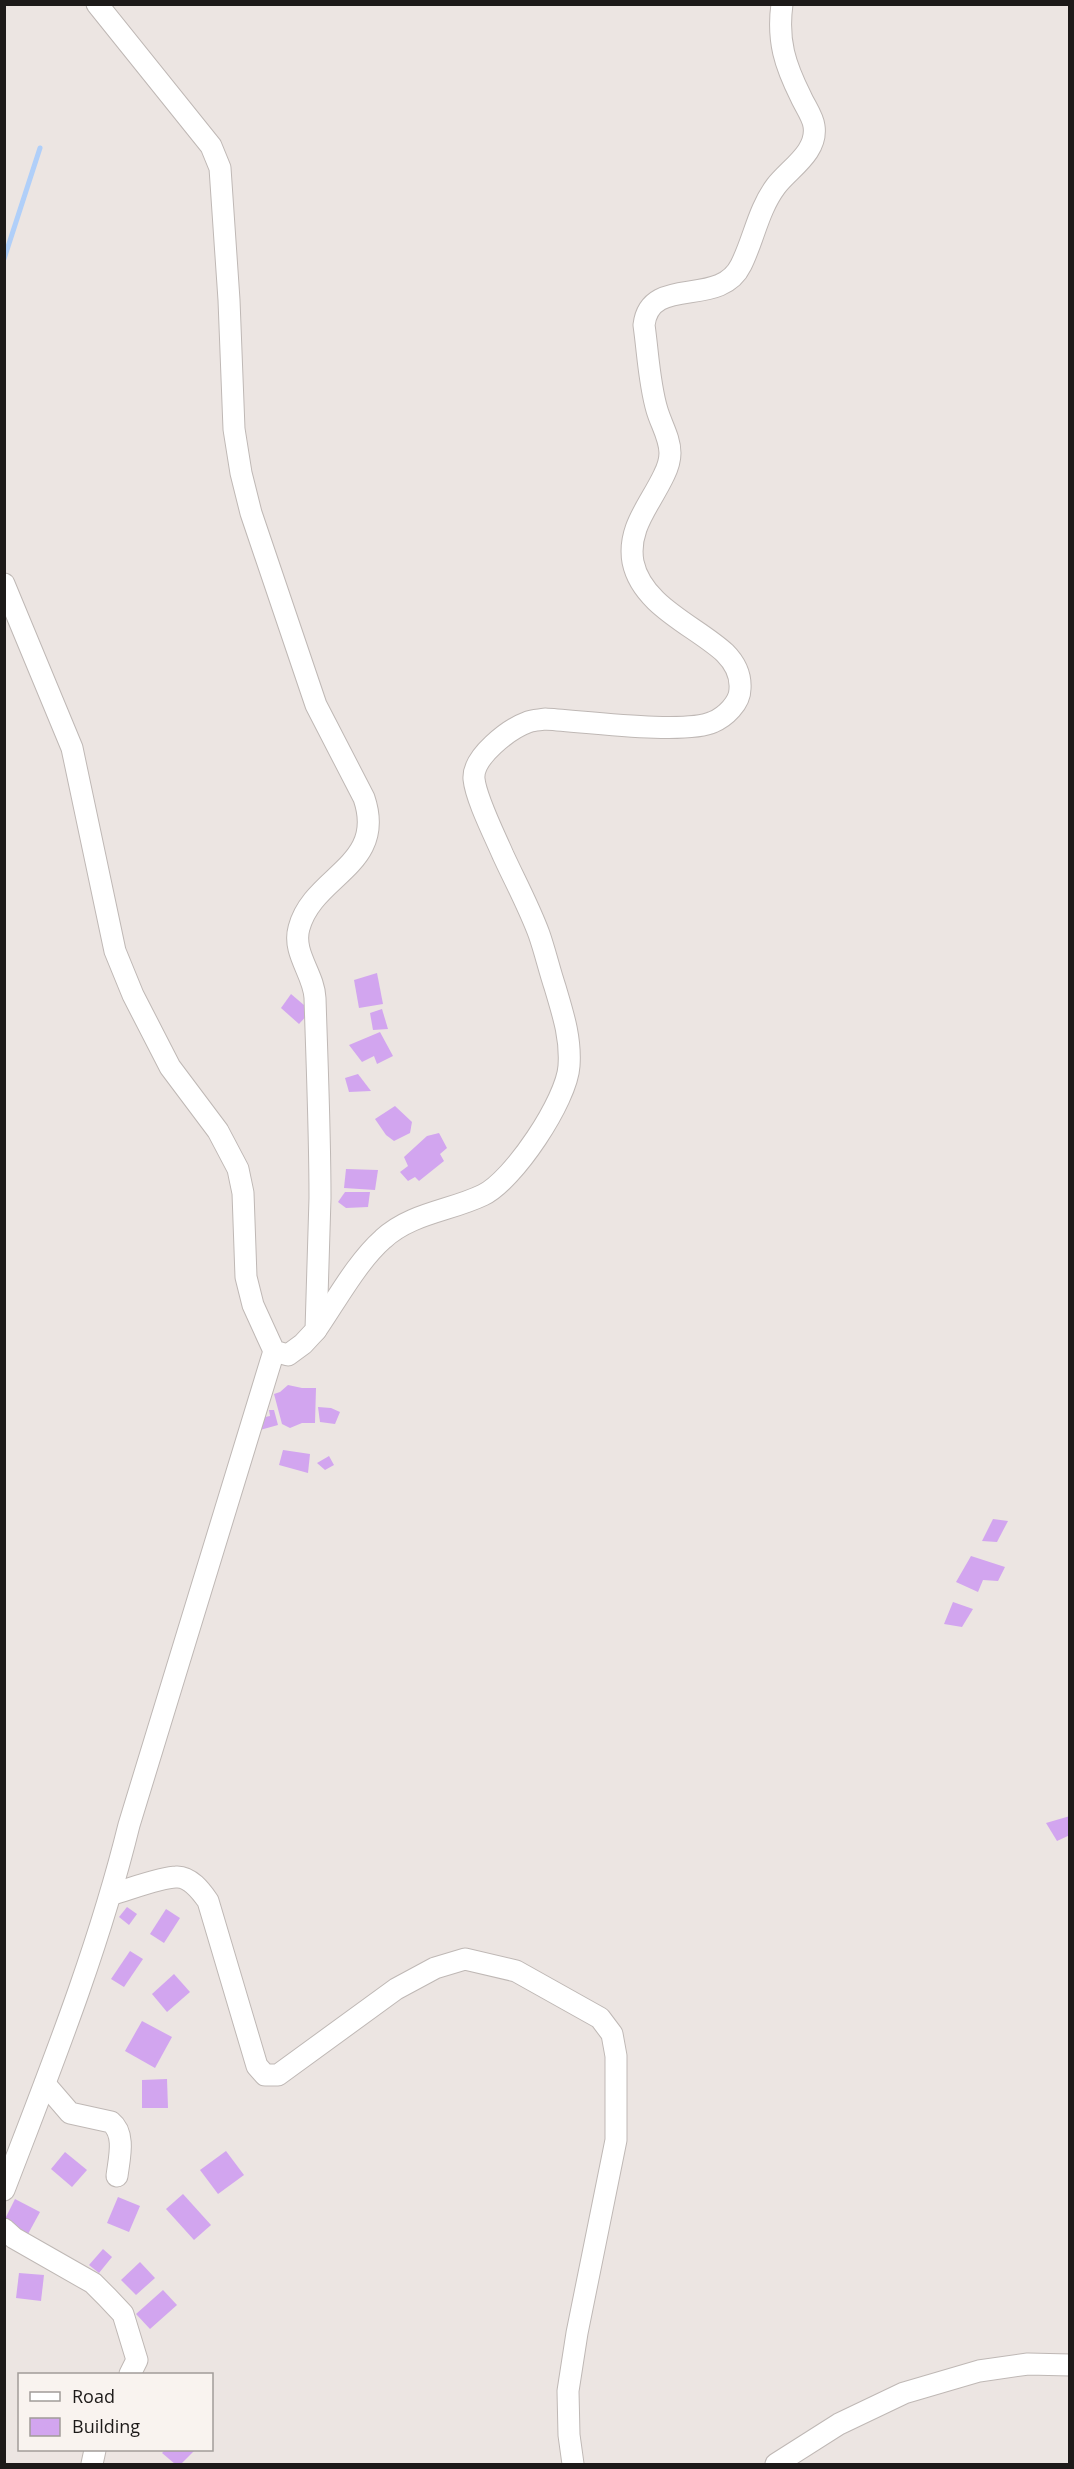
<svg xmlns="http://www.w3.org/2000/svg" width="1074" height="2469" viewBox="0 0 1074 2469" font-family="'Open Sans',sans-serif">
<rect width="100%" height="100%" fill="#ece5e2"/>
<g fill="none" stroke-linecap="round" stroke-linejoin="round">
<path stroke="#b0cff9" stroke-width="5" d="M 4,259 L 40,148"/>
</g>
<g fill="#d2a5ef">
<path d="M 377,973 L 383,1004 L 359,1008 L 354,980 Z"/>
<path d="M 291,994 L 311,1011 L 299,1024 L 281,1008 Z"/>
<path d="M 382,1009 L 388,1029 L 373,1030 L 370,1013 Z"/>
<path d="M 380,1032 L 393,1056 L 377,1064 L 374,1056 L 362,1062 L 349,1045 Z"/>
<path d="M 358,1074 L 371,1091 L 349,1092 L 345,1078 Z"/>
<path d="M 395,1106 L 412,1122 L 410,1133 L 394,1141 L 386,1135 L 375,1119 Z"/>
<path d="M 439,1133 L 447,1148 L 440,1154 L 444,1161 L 419,1181 L 415,1177 L 408,1181 L 400,1172 L 408,1166 L 404,1157 L 427,1136 Z"/>
<path d="M 346,1169 L 378,1170 L 375,1190 L 344,1188 Z"/>
<path d="M 345,1192 L 370,1192 L 368,1207 L 346,1208 L 338,1202 Z"/>
<path d="M 288,1385 L 302,1388 L 316,1388 L 315,1423 L 302,1423 L 290,1428 L 282,1424 L 274,1394 L 280,1392 Z"/>
<path d="M 318,1407 L 331,1408 L 340,1412 L 335,1424 L 320,1422 Z"/>
<path d="M 269,1410 L 274,1410 L 278,1425 L 260,1430 L 259,1424 L 265,1417 L 270,1416 Z"/>
<path d="M 283,1450 L 310,1454 L 308,1473 L 279,1465 Z"/>
<path d="M 329,1456 L 334,1465 L 325,1470 L 317,1463 Z"/>
<path d="M 993,1519 L 1008,1521 L 997,1542 L 982,1541 Z"/>
<path d="M 971,1556 L 1005,1567 L 998,1581 L 983,1580 L 978,1592 L 956,1582 Z"/>
<path d="M 953,1602 L 973,1609 L 962,1627 L 944,1624 Z"/>
<path d="M 1070,1816 L 1070,1835 L 1057,1841 L 1046,1823 Z"/>
<path d="M 127,1907 L 137,1914 L 129,1925 L 119,1917 Z"/>
<path d="M 166,1909 L 180,1918 L 164,1943 L 150,1934 Z"/>
<path d="M 130,1951 L 143,1959 L 124,1987 L 111,1979 Z"/>
<path d="M 174,1974 L 190,1992 L 167,2012 L 152,1994 Z"/>
<path d="M 142,2021 L 172,2037 L 155,2068 L 125,2051 Z"/>
<path d="M 167,2079 L 168,2108 L 142,2108 L 142,2080 Z"/>
<path d="M 226,2151 L 244,2175 L 218,2194 L 200,2170 Z"/>
<path d="M 65,2152 L 87,2170 L 72,2187 L 51,2169 Z"/>
<path d="M 183,2194 L 211,2225 L 194,2240 L 166,2209 Z"/>
<path d="M 118,2197 L 140,2206 L 129,2232 L 107,2223 Z"/>
<path d="M 15,2199 L 40,2212 L 28,2234 L 4,2221 Z"/>
<path d="M 103,2249 L 112,2257 L 99,2273 L 89,2265 Z"/>
<path d="M 140,2262 L 155,2278 L 136,2295 L 121,2280 Z"/>
<path d="M 19,2273 L 44,2275 L 41,2301 L 16,2298 Z"/>
<path d="M 163,2290 L 177,2305 L 150,2329 L 136,2314 Z"/>
<path d="M 165,2450 L 192,2450 L 194,2451 L 181,2464 L 175,2464 L 162,2453 Z"/>
</g>
<g fill="none" stroke-linecap="round" stroke-linejoin="round">
<g stroke="#bfb8b5" stroke-width="23">
<g id="minor">
<path d="M 4,584 L 72,748 L 115,951 L 133,995 L 170,1067 L 218,1131 L 238,1169 L 243,1193 L 246,1277 L 253,1305 L 274,1351 L 288,1355 L 303,1344 L 316,1330 C 317,1286 319,1242 320,1198 C 320,1131 317,1064 315,998 C 314,974 292,953 299,928 C 313,875 387,866 364,798 L 316,705 L 251,513 L 241,473 L 234,429 L 229,300 L 220,168 L 211,146 L 97,4"/>
<path d="M 316,1330 C 336,1301 357,1262 383,1239 C 411,1213 450,1211 483,1195 C 513,1181 567,1100 569,1066 C 571,1038 563,1014 555,987 C 549,969 545,951 539,934 C 529,907 515,881 503,855 C 495,836 476,799 474,779 C 472,757 509,729 528,722 C 533,720 540,720 545,719 C 581,721 685,735 713,722 C 725,717 740,703 740,689 C 741,675 735,663 725,653 C 696,626 642,606 633,562 C 627,528 650,505 664,475 C 667,469 670,460 670,453 C 670,438 661,424 657,410 C 649,383 648,353 644,325 C 650,274 720,309 741,265 C 754,239 758,210 776,186 C 790,168 818,152 814,126 C 813,117 805,106 801,97 C 785,65 777,41 782,4"/>
<path d="M 112,1894 C 127,1890 162,1877 176,1877 C 190,1876 201,1891 208,1901 L 257,2066 L 265,2075 L 278,2075 L 396,1989 L 435,1968 L 465,1959 L 516,1971 L 600,2018 L 612,2034 L 616,2056 L 616,2140 L 577,2333 L 568,2391 L 569,2435 L 573,2464"/>
<path d="M 45,2084 L 70,2113 L 111,2122 C 126,2134 119,2159 117,2176"/>
<path d="M 4,2190 C 50,2070 98,1951 129,1825 L 274,1351"/>
<path d="M 4,2229 L 14,2238 L 93,2283 L 107,2297 L 123,2314 L 137,2360 L 130,2374"/>
<path d="M 92,2464 L 95,2450"/>
<path d="M 776,2464 L 839,2424 L 904,2393 L 979,2371 L 1028,2364 L 1070,2365"/>
</g>
</g>
<use href="#minor" stroke="#fff" stroke-width="21"/>
</g>
<rect width="1074" height="2469" fill="none" stroke="#1d1a19" stroke-width="12"/>
<rect x="18" y="2373" width="195" height="78" fill="#f9f3ef" stroke="#a19c99" stroke-width="1.5"/>
<rect x="30" y="2392" width="30" height="9" fill="#ffffff" stroke="#a19c99" stroke-width="1.5"/>
<text x="72" y="2403" font-size="18" fill="#1d1a19">Road</text>
<rect x="30" y="2418" width="30" height="18" fill="#d2a5ef" stroke="#a19c99" stroke-width="1.5"/>
<text x="72" y="2433" font-size="18" fill="#1d1a19">Building</text>
</svg>
